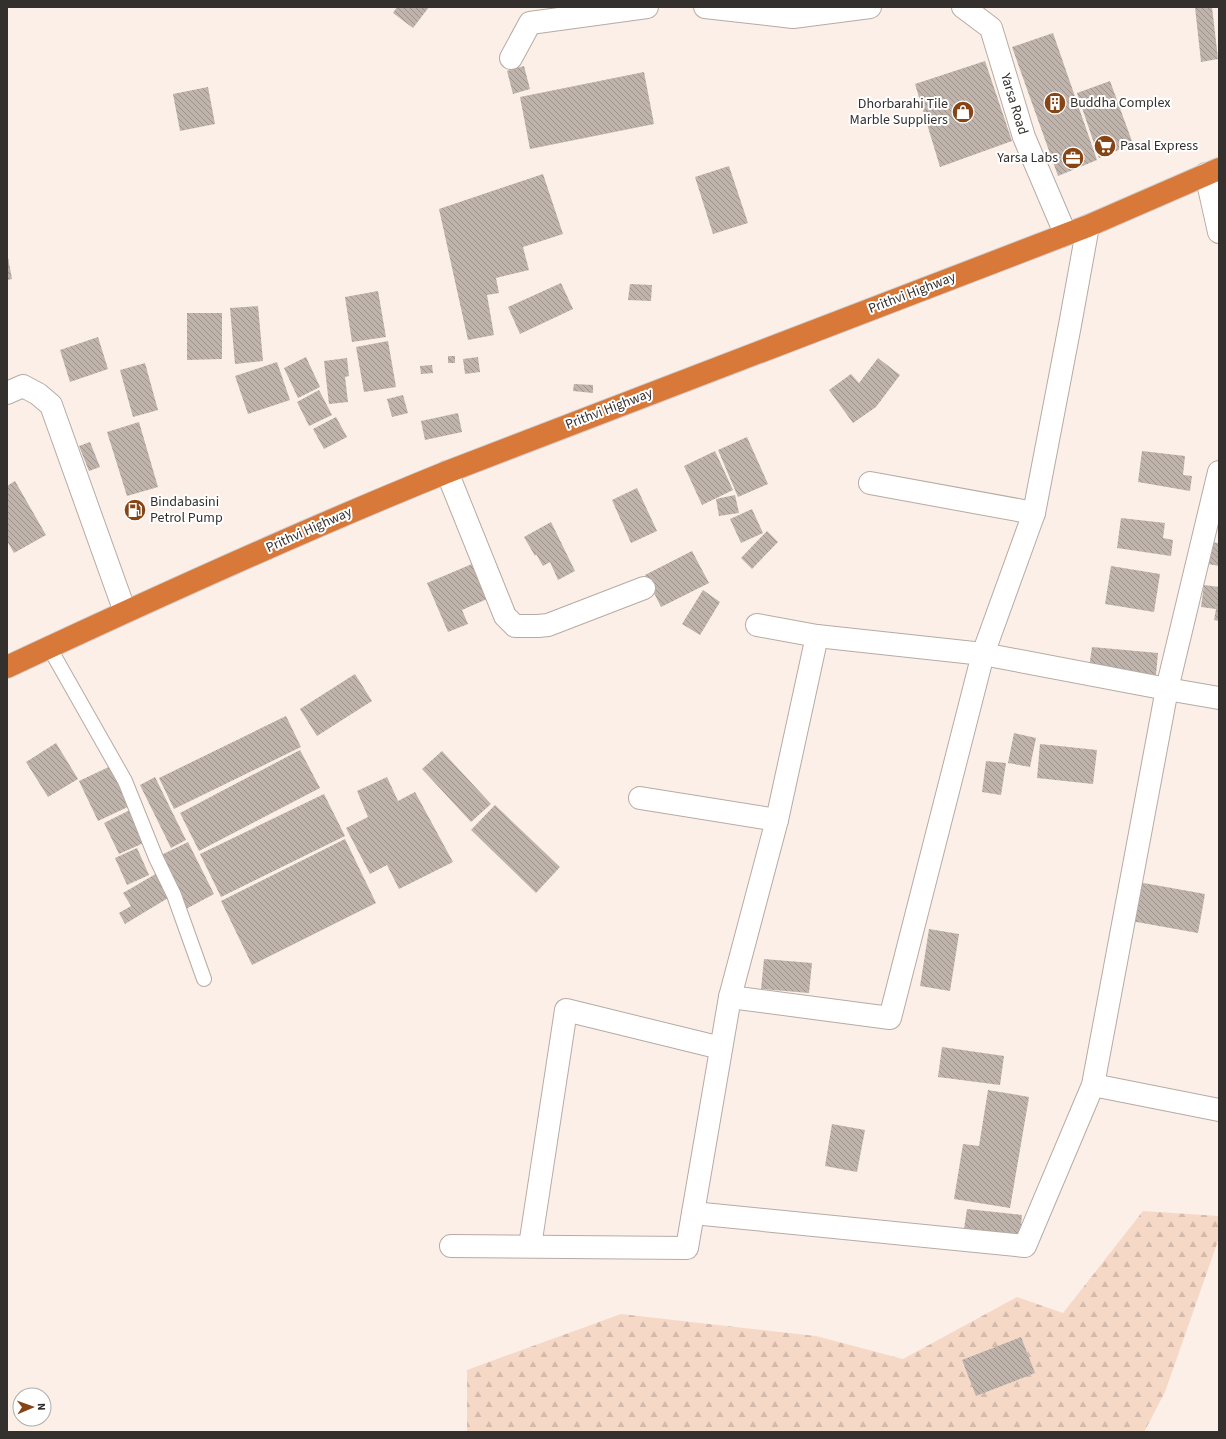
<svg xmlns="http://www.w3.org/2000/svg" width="1226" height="1439" viewBox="0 0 1226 1439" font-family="'Source Sans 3',sans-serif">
<defs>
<pattern id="forest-firs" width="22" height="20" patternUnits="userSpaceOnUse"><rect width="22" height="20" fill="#f6d8c7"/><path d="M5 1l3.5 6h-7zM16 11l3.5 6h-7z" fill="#d4baab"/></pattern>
<pattern id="building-back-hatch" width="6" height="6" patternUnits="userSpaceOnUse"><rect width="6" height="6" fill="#bfb3ac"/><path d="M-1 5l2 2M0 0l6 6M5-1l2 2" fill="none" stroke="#9c928c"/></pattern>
</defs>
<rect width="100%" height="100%" fill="#fcefe8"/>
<path fill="url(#forest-firs)" d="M 1143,1211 L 1219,1216 L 1219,1238 L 1165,1392 L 1144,1432 L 467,1432 L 467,1370 L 621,1314 L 816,1336 L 903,1359 L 1017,1297 L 1063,1313 Z"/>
<g fill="url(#building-back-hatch)">
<path d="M 397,7 L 429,7 L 413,28 L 393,13 Z"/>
<path d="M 1195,7 L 1212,7 L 1218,59 L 1201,62 Z"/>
<path d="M 1053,33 L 1097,160 L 1058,176 L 1012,47 Z"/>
<path d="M 985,61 L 1012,141 L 940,167 L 915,84 Z"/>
<path d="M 524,66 L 530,89 L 513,94 L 507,71 Z"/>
<path d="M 644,72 L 654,124 L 530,149 L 520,97 Z"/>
<path d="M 1110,81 L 1133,144 L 1099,158 L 1077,93 Z"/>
<path d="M 208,87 L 215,124 L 180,131 L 173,94 Z"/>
<path d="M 729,166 L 748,223 L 713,234 L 695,177 Z"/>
<path d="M 543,174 L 563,234 L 523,247 L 529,270 L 496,278 L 499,293 L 487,295 L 494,335 L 468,340 L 439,209 Z"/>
<path d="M 7,252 L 12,279 L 7,280 Z"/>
<path d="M 561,283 L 573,309 L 520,334 L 508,307 Z"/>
<path d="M 630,284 L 652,285 L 651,301 L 628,300 Z"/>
<path d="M 378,291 L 386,337 L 352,342 L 345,297 Z"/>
<path d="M 258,306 L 263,361 L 235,364 L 230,308 Z"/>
<path d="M 187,313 L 222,313 L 222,359 L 187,360 Z"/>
<path d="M 98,337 L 108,369 L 70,382 L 60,350 Z"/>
<path d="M 388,341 L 396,387 L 364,392 L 356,347 Z"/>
<rect x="448" y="356" width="7" height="7"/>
<path d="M 306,357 L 320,387 L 298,398 L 284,368 Z"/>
<path d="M 478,357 L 480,372 L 465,374 L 463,359 Z"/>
<path d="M 347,358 L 349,376 L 345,377 L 348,402 L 329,404 L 324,361 Z"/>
<path d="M 878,358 L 900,375 L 876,407 L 853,423 L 829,390 L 851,374 L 859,383 Z"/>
<path d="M 277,362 L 290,400 L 248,414 L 235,376 Z"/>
<path d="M 145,363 L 158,410 L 133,417 L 120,370 Z"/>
<path d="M 432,365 L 433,373 L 421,374 L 420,366 Z"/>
<path d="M 574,384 L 593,385 L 593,393 L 573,391 Z"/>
<path d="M 319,390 L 332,415 L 309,426 L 297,402 Z"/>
<path d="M 403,395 L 408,413 L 392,417 L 387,399 Z"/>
<path d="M 458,413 L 462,432 L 425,440 L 421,421 Z"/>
<path d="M 336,417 L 347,437 L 324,449 L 313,429 Z"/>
<path d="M 139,422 L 158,487 L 127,496 L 107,432 Z"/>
<path d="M 747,437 L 768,484 L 738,497 L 718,450 Z"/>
<path d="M 90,442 L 100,467 L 89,471 L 79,446 Z"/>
<path d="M 715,451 L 733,490 L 702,505 L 684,466 Z"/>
<path d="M 1142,451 L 1185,456 L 1183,475 L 1192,476 L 1190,491 L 1138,482 Z"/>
<path d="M 15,481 L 46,535 L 14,553 L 7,541 L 7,486 Z"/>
<path d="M 637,488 L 657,531 L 631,543 L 612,500 Z"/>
<path d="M 735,495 L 739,513 L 719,516 L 716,499 Z"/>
<path d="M 752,509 L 763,533 L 741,543 L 730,519 Z"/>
<path d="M 1121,518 L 1165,523 L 1163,538 L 1173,540 L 1171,556 L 1117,548 Z"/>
<path d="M 551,522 L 575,571 L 558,580 L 550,562 L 543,566 L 536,554 L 535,556 L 524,537 Z"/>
<path d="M 767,531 L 778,542 L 752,569 L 741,558 Z"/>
<path d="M 1211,542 L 1219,543 L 1219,566 L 1208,564 Z"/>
<path d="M 692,551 L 709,583 L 661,607 L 645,575 Z"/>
<path d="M 472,564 L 487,599 L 462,610 L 468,624 L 448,632 L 427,583 Z"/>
<path d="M 1111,566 L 1160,574 L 1154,612 L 1105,604 Z"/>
<path d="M 1204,585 L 1219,587 L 1219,621 L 1214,620 L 1216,609 L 1201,607 Z"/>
<path d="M 703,590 L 720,602 L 700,635 L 682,624 Z"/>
<path d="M 1092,647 L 1158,653 L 1156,675 L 1089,668 Z"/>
<path d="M 355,674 L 372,701 L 317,736 L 300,709 Z"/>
<path d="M 286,716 L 301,747 L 174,809 L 159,778 Z"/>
<path d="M 1014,733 L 1036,738 L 1030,767 L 1008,763 Z"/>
<path d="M 56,743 L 78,779 L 48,797 L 26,762 Z"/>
<path d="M 1040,744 L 1097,750 L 1093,784 L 1037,778 Z"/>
<path d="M 300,750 L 320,788 L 199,851 L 180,813 Z"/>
<path d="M 442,751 L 491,804 L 471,822 L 422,769 Z"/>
<path d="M 986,761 L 1006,763 L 1001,795 L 982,792 Z"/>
<path d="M 113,765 L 132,805 L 98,821 L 79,781 Z"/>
<path d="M 155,777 L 186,840 L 171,848 L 140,785 Z"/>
<path d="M 387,777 L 398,801 L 415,792 L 453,862 L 399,889 L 387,865 L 370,874 L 346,828 L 368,817 L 357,791 Z"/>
<path d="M 324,794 L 345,836 L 221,897 L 200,854 Z"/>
<path d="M 495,805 L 560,867 L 536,893 L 471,830 Z"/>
<path d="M 132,809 L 148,841 L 119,854 L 104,823 Z"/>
<path d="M 345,839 L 376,903 L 252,965 L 221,901 Z"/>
<path d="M 188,842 L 214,894 L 184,910 L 157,857 Z"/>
<path d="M 137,848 L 149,875 L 127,885 L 115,858 Z"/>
<path d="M 159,872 L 173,895 L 125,924 L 119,913 L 131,906 L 123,893 Z"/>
<path d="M 1138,882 L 1205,894 L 1198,933 L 1131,921 Z"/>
<path d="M 929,929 L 959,934 L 950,991 L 920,986 Z"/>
<path d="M 764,959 L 812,963 L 809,993 L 761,989 Z"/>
<path d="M 942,1047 L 1004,1056 L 1000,1085 L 938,1077 Z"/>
<path d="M 988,1090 L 1029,1097 L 1010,1208 L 954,1199 L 963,1144 L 979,1146 Z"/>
<path d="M 832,1124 L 865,1130 L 857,1172 L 825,1166 Z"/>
<path d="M 967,1209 L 1022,1215 L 1020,1236 L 964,1229 Z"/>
<path d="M 1021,1337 L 1035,1373 L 976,1396 L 962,1360 Z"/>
</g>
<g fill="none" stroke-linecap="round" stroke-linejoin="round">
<g stroke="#b6aba4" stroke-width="16">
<path id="lane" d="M 49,647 L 125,781 L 156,858 L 174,895 L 204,979"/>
</g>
<g stroke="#b6aba4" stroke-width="24">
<g id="street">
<path d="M 705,7 L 793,17 L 870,7"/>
<path d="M 963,7 L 991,28 L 1024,137 L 1065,233"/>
<path d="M 511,58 L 530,23 L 647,7"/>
<path d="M 1206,174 L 1219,232"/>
<path d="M 7,393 L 23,386 L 38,394 L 51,405 L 125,612"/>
<path d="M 447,472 L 505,616 L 515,626 L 538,626 L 548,625 L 644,588"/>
<path d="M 870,483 L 1034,513"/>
<path d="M 757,625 L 817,636 L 983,654 L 1167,689 L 1219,698"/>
<path d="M 640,798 L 777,820"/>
<path d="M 730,997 L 890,1018 L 983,654 L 1034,513 L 1070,325 L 1088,226"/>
<path d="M 1093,1085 L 1219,1110"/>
<path d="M 693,1213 L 1025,1246 L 1093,1085 L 1167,689 L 1219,472"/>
<path d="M 451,1246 L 687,1248 L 730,997 L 777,820 L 817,636"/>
<path d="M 530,1246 L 566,1010 L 721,1048"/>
</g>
</g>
<g stroke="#d2d1d1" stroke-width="24">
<path id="highway" d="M 7,667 C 152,599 299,532 447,472 L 1088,226 L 1219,169"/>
</g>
<use href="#lane" stroke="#fff" stroke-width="14"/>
<use href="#street" stroke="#fff" stroke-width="22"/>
<use href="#highway" stroke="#d97939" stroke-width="22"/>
</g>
<defs>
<g id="building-disc" transform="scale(1.15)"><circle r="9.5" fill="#874515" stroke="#fff"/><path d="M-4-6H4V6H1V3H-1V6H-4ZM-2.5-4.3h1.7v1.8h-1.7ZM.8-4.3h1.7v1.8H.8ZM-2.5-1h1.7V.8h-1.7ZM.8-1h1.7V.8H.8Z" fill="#fff"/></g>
<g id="shop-disc" transform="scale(1.15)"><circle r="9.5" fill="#874515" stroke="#fff"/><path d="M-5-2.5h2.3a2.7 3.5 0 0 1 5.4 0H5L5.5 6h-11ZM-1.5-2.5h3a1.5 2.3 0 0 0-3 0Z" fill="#fff"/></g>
<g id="supermarket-disc" transform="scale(1.15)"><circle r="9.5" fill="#874515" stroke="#fff"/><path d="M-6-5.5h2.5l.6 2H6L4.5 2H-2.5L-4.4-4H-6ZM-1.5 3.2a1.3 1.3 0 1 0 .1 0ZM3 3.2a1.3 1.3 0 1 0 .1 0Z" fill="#fff"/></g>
<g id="office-disc" transform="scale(1.15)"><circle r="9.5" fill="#874515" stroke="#fff"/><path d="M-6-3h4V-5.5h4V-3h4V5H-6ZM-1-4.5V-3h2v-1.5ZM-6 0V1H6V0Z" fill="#fff"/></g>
<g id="fuel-disc" transform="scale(1.15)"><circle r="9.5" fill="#874515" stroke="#fff"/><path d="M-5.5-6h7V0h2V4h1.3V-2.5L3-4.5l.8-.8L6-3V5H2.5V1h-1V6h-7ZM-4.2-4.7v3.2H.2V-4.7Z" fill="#fff"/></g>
</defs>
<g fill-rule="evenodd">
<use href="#building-disc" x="1055" y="103"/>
<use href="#shop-disc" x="963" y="112"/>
<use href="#supermarket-disc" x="1105" y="146"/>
<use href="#office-disc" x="1073" y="158"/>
<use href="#fuel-disc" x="135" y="510"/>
</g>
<g text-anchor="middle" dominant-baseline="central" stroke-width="4" stroke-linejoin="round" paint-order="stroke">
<g font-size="14" fill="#34302d" stroke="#fff" text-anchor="start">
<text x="1070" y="103">Buddha Complex</text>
<text x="948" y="104" text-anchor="end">Dhorbarahi Tile<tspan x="948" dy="16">Marble Suppliers</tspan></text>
<text x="1120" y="146">Pasal Express</text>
<text x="1058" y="158" text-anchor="end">Yarsa Labs</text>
<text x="150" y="502">Bindabasini<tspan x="150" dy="16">Petrol Pump</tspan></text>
</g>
<g font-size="14" fill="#34302d" stroke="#fff">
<text transform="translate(1014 104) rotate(73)">Yarsa Road</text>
<text transform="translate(912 293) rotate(-21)">Prithvi Highway</text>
<text transform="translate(609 409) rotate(-21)">Prithvi Highway</text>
<text transform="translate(309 530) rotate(-24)">Prithvi Highway</text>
</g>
</g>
<rect width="1226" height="1439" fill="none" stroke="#34302d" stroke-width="16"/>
<g transform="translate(32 1407) rotate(88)"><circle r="19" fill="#ffffff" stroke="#aeacab"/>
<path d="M0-3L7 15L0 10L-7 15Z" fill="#874515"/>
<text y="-6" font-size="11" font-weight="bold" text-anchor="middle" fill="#34302d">N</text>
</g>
</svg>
